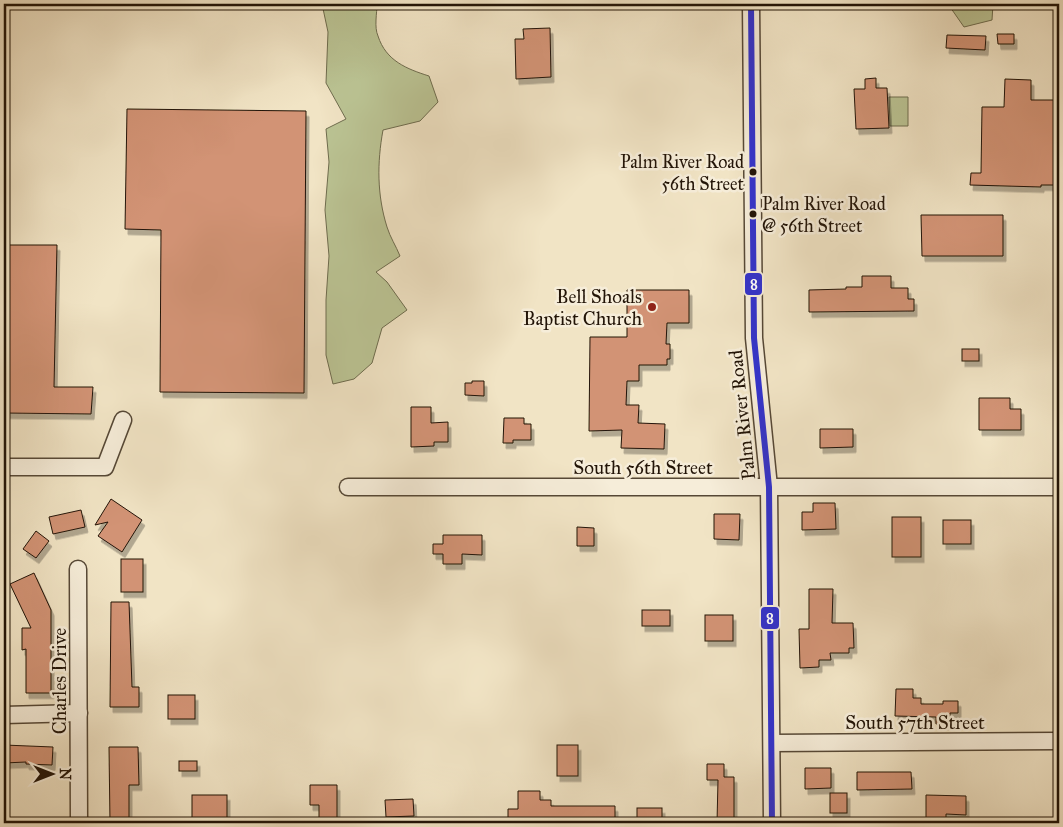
<svg xmlns="http://www.w3.org/2000/svg" width="1063" height="827" viewBox="0 0 1063 827" font-family="'IM FELL Great Primer',serif">
<defs>
<filter id="shadow"><feDropShadow dx="3" dy="5.5" stdDeviation="0" flood-color="#0004"/></filter>
</defs>
<rect width="100%" height="100%" fill="#f1e4c5"/>
<filter id="stains"><feTurbulence type="fractalNoise" baseFrequency=".004" numOctaves="4"/><feColorMatrix values="0 0 0 0 .2 0 0 0 0 .09 0 0 0 0 .02 0 0 0 .5 -.17"/></filter>
<radialGradient id="worn" r=".72"><stop offset=".6" stop-color="#630" stop-opacity="0"/><stop offset="1" stop-color="#630" stop-opacity=".3"/></radialGradient>
<g fill="#bbc494" stroke="#6e6c4e">
<path d="M 322,4 L 377,4 C 377,13 374,27 378,36 C 386,61 407,69 429,76 L 438,102 L 420,121 L 383,130 C 377,163 377,195 387,227 C 390,237 396,246 400,256 L 376,272 L 387,282 L 407,310 L 382,328 L 372,363 L 354,379 L 333,384 L 326,355 L 326,300 L 329,256 L 325,210 L 329,162 L 326,129 L 346,119 L 326,83 L 328,32 Z"/>
<path d="M 948,4 L 993,4 L 992,20 L 964,27 Z"/>
<path d="M 889,97 L 908,97 L 908,126 L 890,126 Z"/>
</g>
<g fill="#d29374" stroke="#221407" filter="url(#shadow)">
<path d="M 550,28 L 551,77 L 516,79 L 515,39 L 524,39 L 523,29 Z"/>
<path d="M 997,34 L 1014,34 L 1014,44 L 998,44 Z"/>
<path d="M 947,35 L 986,36 L 985,50 L 946,48 Z"/>
<path d="M 876,78 L 876,88 L 887,88 L 889,128 L 856,129 L 854,89 L 865,89 L 865,79 Z"/>
<path d="M 1005,79 L 1031,80 L 1031,100 L 1058,100 L 1057,185 L 1041,185 L 1041,187 L 970,185 L 971,173 L 981,173 L 982,107 L 1004,107 Z"/>
<path d="M 127,109 L 306,111 L 304,393 L 160,392 L 161,230 L 125,229 Z"/>
<path d="M 921,215 L 1003,215 L 1003,256 L 922,256 Z"/>
<path d="M 4,245 L 57,245 L 54,387 L 93,387 L 91,414 L 4,413 Z"/>
<path d="M 862,276 L 891,276 L 891,288 L 908,288 L 908,299 L 914,299 L 914,311 L 809,312 L 809,290 L 846,289 L 846,287 L 862,287 Z"/>
<path d="M 627,290 L 689,290 L 689,323 L 667,323 L 666,344 L 670,344 L 670,359 L 667,359 L 667,365 L 639,365 L 639,381 L 627,381 L 626,405 L 639,405 L 638,423 L 665,424 L 664,449 L 621,448 L 622,430 L 589,431 L 590,337 L 627,337 Z"/>
<rect x="962" y="349" width="17" height="12"/>
<path d="M 472,381 L 484,381 L 484,396 L 465,395 L 465,383 L 472,383 Z"/>
<path d="M 979,398 L 1010,398 L 1010,409 L 1021,409 L 1021,430 L 979,430 Z"/>
<path d="M 411,407 L 431,407 L 431,423 L 448,422 L 448,442 L 434,442 L 434,446 L 411,447 Z"/>
<path d="M 504,418 L 524,418 L 524,424 L 531,424 L 531,440 L 513,440 L 513,443 L 503,443 Z"/>
<path d="M 820,429 L 853,429 L 853,447 L 820,448 Z"/>
<path d="M 111,499 L 142,520 L 122,552 L 98,536 L 108,522 L 95,525 Z"/>
<path d="M 813,503 L 835,503 L 836,529 L 802,530 L 802,512 L 813,512 Z"/>
<path d="M 81,510 L 85,527 L 53,534 L 49,517 Z"/>
<path d="M 714,514 L 740,514 L 739,540 L 714,539 Z"/>
<rect x="892" y="517" width="29" height="40"/>
<rect x="943" y="520" width="28" height="24"/>
<path d="M 577,527 L 594,528 L 594,546 L 577,546 Z"/>
<path d="M 36,531 L 49,541 L 36,558 L 23,549 Z"/>
<path d="M 443,535 L 482,535 L 482,555 L 462,554 L 462,564 L 443,564 L 443,554 L 433,554 L 433,544 L 443,544 Z"/>
<rect x="121" y="559" width="22" height="33"/>
<path d="M 34,573 L 51,610 L 51,693 L 26,693 L 26,649 L 22,650 L 22,628 L 31,628 L 10,584 Z"/>
<path d="M 809,589 L 833,589 L 832,623 L 853,623 L 854,648 L 849,648 L 849,653 L 830,653 L 831,660 L 819,660 L 819,667 L 800,668 L 799,629 L 809,629 Z"/>
<path d="M 111,602 L 129,602 L 132,687 L 139,687 L 139,707 L 110,707 Z"/>
<rect x="642" y="610" width="28" height="16"/>
<rect x="705" y="615" width="28" height="26"/>
<path d="M 896,689 L 913,689 L 913,698 L 921,698 L 921,704 L 943,704 L 943,701 L 958,701 L 958,713 L 950,713 L 950,724 L 936,724 L 936,717 L 895,716 Z"/>
<rect x="168" y="695" width="27" height="24"/>
<path d="M 4,745 L 53,747 L 52,765 L 26,764 L 26,762 L 4,763 Z"/>
<rect x="557" y="745" width="21" height="31"/>
<path d="M 109,747 L 138,747 L 139,785 L 129,785 L 129,823 L 110,823 Z"/>
<rect x="179" y="761" width="18" height="10"/>
<path d="M 707,764 L 724,764 L 724,777 L 734,777 L 734,823 L 717,823 L 718,780 L 707,780 Z"/>
<path d="M 805,768 L 831,768 L 831,788 L 805,789 Z"/>
<path d="M 857,772 L 911,772 L 912,789 L 857,790 Z"/>
<path d="M 310,785 L 337,785 L 337,823 L 319,823 L 319,805 L 310,805 Z"/>
<path d="M 518,791 L 540,791 L 540,800 L 551,800 L 551,806 L 615,806 L 615,823 L 508,823 L 508,809 L 518,809 Z"/>
<rect x="830" y="793" width="17" height="20"/>
<rect x="192" y="795" width="35" height="28"/>
<path d="M 926,795 L 966,796 L 966,815 L 946,814 L 946,823 L 926,823 Z"/>
<path d="M 413,799 L 414,816 L 386,817 L 385,800 Z"/>
<rect x="637" y="808" width="25" height="15"/>
</g>
<g fill="none" stroke-linecap="round" stroke-linejoin="round">
<g stroke="#564836" stroke-width="19">
<g id="minor">
<path d="M 751,4 L 754,338 L 769,487 L 772,823"/>
<path d="M 4,467 L 105,467 L 123,420"/>
<path d="M 348,487 L 1059,487"/>
<path d="M 78,569 L 79,823"/>
<path d="M 4,715 L 79,713"/>
<path d="M 772,743 L 1059,741"/>
</g>
</g>
<use href="#minor" stroke="#f6edd9" stroke-width="16"/>
<g stroke="#f6edd9" stroke-width="10">
<path id="bus-1" d="M 751,4 L 754,338 L 769,487 L 772,823"/>
</g>
<use href="#bus-1" stroke="#33c" stroke-width="6"/>
</g>
<g fill="#221407" stroke="#f6edd9" stroke-width="2">
<circle cx="753" cy="172" r="4.5"/>
<circle cx="753" cy="214" r="4.5"/>
</g>
<circle fill="#8f2418" stroke="#f6edd9" stroke-width="2" cx="652" cy="307" r="5"/>
<g text-anchor="middle" dominant-baseline="central" stroke-width="5" stroke-linejoin="round" paint-order="stroke">
<g font-size="18" fill="#221407" stroke="#f6edd9" text-anchor="end">
<text x="744" y="162">Palm River Road<tspan x="744" dy="22">56th Street</tspan></text>
<text x="762" y="204" text-anchor="start">Palm River Road<tspan x="762" dy="22">@ 56th Street</tspan></text>
</g>
<g font-size="19" fill="#221407" stroke="#f6edd9" text-anchor="end">
<text x="642" y="296">Bell Shoals<tspan x="642" dy="22">Baptist Church</tspan></text>
</g>
<g font-size="19" fill="#221407" stroke="#f6edd9">
<text transform="translate(742 415) rotate(-96)">Palm River Road</text>
<text x="643" y="467">South 56th Street</text>
<text transform="translate(59 681) rotate(-90)">Charles Drive</text>
<text x="915" y="722">South 57th Street</text>
</g>
</g>
<g stroke="#f6edd9" stroke-width="2">
<rect x="744" y="272" width="19" height="24" rx="5" fill="#33c"/>
<rect x="760" y="606" width="20" height="24" rx="5" fill="#33c"/>
</g>
<g font-size="14" text-anchor="middle" font-weight="bold" fill="#fff">
<text x="754" y="289">8</text>
<text x="770" y="623">8</text>
</g>
<rect width="1063" height="827" fill="none" stroke="#f1e4c5" stroke-width="20"/>
<rect x="5" y="5" width="1053" height="817" fill="none" stroke="#221407" stroke-width="2.5"/>
<rect x="10" y="10" width="1043" height="807" fill="none" stroke="#221407"/>
<g transform="translate(52 774) rotate(90)" stroke="#f6edd9" stroke-width="4" paint-order="stroke">
<path d="M0-4L9 19L0 12L-9 19Z" fill="#221407"/>
<text y="-8" font-size="14" font-weight="bold" text-anchor="middle" fill="#221407">N</text>
</g>
<rect width="100%" height="100%" filter="url(#stains)"/>
<rect width="100%" height="100%" fill="url(#worn)"/>
</svg>
